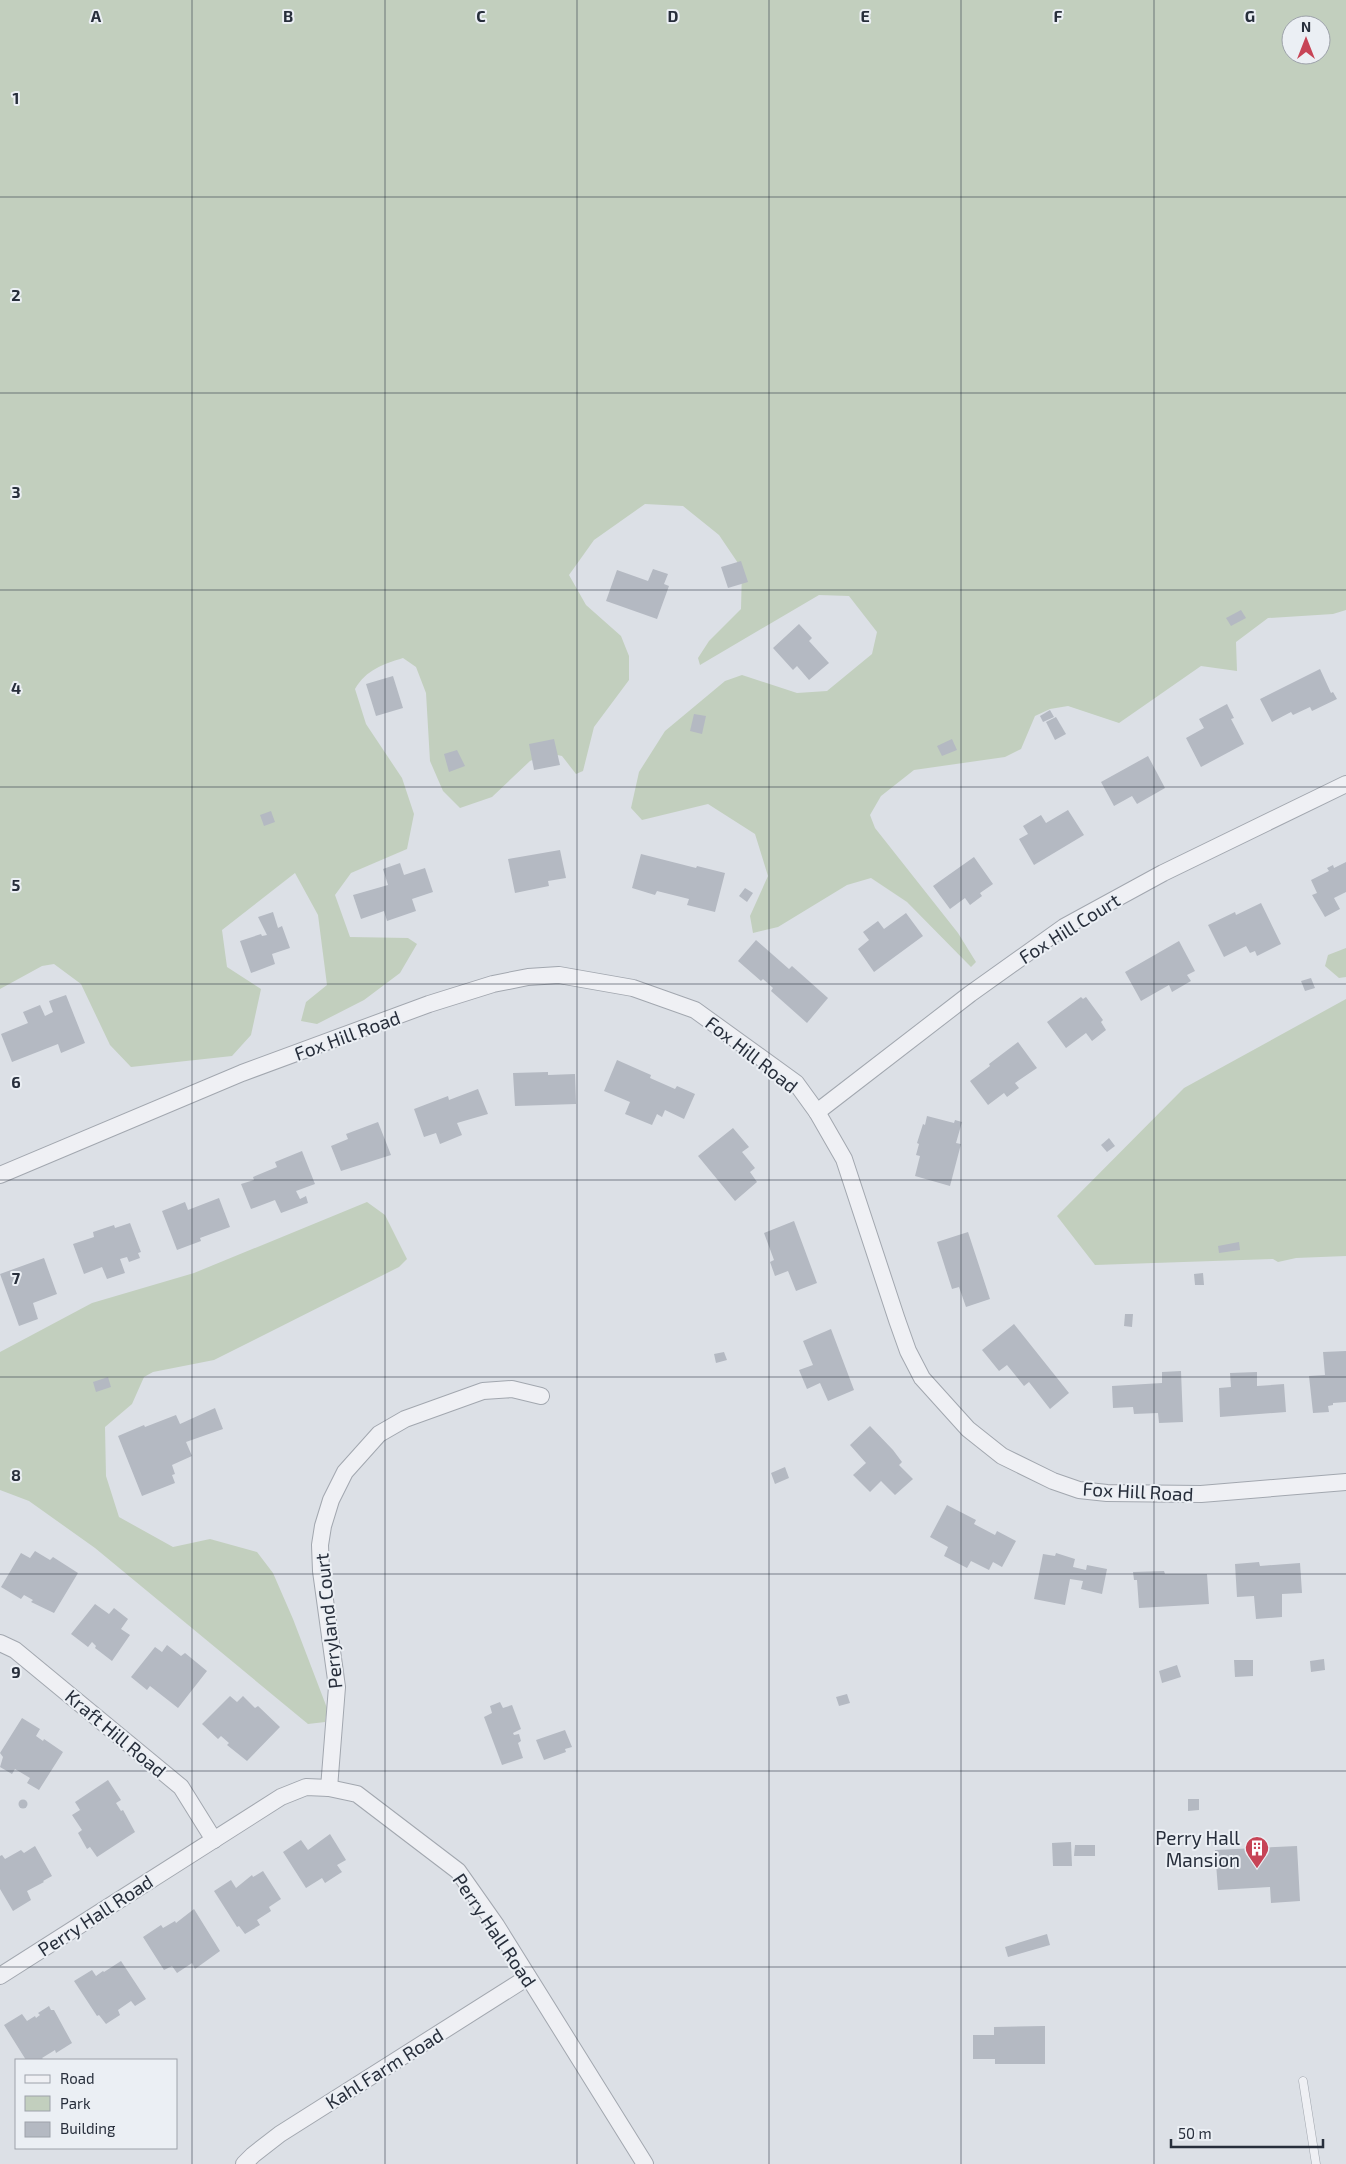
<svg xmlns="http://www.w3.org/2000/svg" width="1346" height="2164" viewBox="0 0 1346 2164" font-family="'Exo 2',sans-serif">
<rect width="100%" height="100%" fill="#dce0e6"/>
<g fill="#c2cfbe" fill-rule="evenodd">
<path d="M 0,0 L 1346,0 L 1346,610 L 1333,614 L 1268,618 L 1236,642 L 1237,671 L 1201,666 L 1119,723 L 1068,706 L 1050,709 L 1035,716 L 1021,749 L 1005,757 L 914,770 L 881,796 L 870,815 L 875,828 L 958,933 L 976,962 L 971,967 L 907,902 L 871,878 L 847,885 L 778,927 L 753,933 L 750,916 L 768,876 L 755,834 L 708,804 L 642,820 L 631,808 L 639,772 L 665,731 L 725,681 L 742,675 L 797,693 L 827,691 L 872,654 L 877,632 L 849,596 L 819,595 L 700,665 L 698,658 L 709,641 L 741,609 L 742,569 L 719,535 L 683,506 L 645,504 L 594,540 L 569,575 L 586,605 L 621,636 L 629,656 L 629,680 L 594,727 L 583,771 L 576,774 L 562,756 L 548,753 L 530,761 L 492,797 L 460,808 L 443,791 L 430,761 L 426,693 L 416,667 L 403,658 C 383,664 366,670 355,689 L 366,724 L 402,778 L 414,814 L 407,849 L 351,873 L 335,895 L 350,937 L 408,938 L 417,944 L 400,973 L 364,1000 L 317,1024 L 301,1021 L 306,1002 L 327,985 L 318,915 L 295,873 L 222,930 L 227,967 L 261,989 L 251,1035 L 232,1056 L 131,1067 L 110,1045 L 81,984 L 54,964 L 42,966 L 0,989 ZM 1291,25 L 1321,25 L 1321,55 L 1291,55 Z"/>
<path d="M 1346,948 L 1346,977 L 1339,978 L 1325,966 L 1328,955 Z"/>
<path d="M 1346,999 L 1346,1256 L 1296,1258 L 1278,1262 L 1273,1259 L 1095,1265 L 1057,1216 L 1184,1088 Z"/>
<path d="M 367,1202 L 385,1215 L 407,1259 L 399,1267 L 214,1360 L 153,1372 L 144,1377 L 132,1404 L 105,1427 L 106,1476 L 119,1517 L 173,1547 L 210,1539 L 257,1552 L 273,1573 L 293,1619 L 327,1708 L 325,1722 L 308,1724 L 95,1548 L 29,1501 L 0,1490 L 0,1352 L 92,1303 L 194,1273 Z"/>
</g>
<g fill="#b4b9c2">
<path d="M 741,561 L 748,582 L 728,588 L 721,567 Z"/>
<path d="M 653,569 L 668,574 L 664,584 L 669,586 L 657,619 L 606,601 L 617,570 L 648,581 Z"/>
<path d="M 1241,610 L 1246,618 L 1231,626 L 1226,618 Z"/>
<path d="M 799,624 L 812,638 L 809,641 L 829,663 L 809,680 L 797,666 L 793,670 L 773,648 Z"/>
<path d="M 1320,669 L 1331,693 L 1333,692 L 1337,699 L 1312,711 L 1310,707 L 1293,715 L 1291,712 L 1272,722 L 1260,699 Z"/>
<path d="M 393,676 L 403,708 L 376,716 L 366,684 Z"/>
<path d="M 1227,704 L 1234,718 L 1231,719 L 1244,744 L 1201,767 L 1186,738 L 1204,728 L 1199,719 Z"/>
<path d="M 1050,710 L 1054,717 L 1043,722 L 1040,716 Z"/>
<path d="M 694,714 L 706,716 L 702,734 L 690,731 Z"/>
<path d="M 1056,717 L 1066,734 L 1055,740 L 1046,722 Z"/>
<path d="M 554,739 L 560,765 L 534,770 L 529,744 Z"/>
<path d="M 952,739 L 957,750 L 942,756 L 937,746 Z"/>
<path d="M 457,750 L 465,766 L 449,772 L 444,754 Z"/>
<path d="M 1148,756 L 1165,788 L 1137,804 L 1132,796 L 1114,806 L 1101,782 Z"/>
<path d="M 1068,810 L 1084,835 L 1034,865 L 1019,839 L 1028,834 L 1023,826 L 1041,815 L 1046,823 Z"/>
<path d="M 271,811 L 275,822 L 264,826 L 260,815 Z"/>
<path d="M 560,850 L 566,878 L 548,881 L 549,886 L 515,893 L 508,859 Z"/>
<path d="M 641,854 L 696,868 L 697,866 L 725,873 L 715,912 L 687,905 L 689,899 L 657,891 L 655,895 L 632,888 Z"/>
<path d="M 974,857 L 993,884 L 980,893 L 982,896 L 970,905 L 965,898 L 950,909 L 933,886 Z"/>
<path d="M 1346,862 L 1346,892 L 1334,898 L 1340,909 L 1325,917 L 1312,895 L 1317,893 L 1311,880 L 1329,871 L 1327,868 L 1333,865 L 1334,868 Z"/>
<path d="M 400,863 L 404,875 L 425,868 L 433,892 L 412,899 L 416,911 L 387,921 L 384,911 L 361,919 L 353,895 L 388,885 L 383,869 Z"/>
<path d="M 745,888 L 753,893 L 747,902 L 739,896 Z"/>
<path d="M 1261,903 L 1281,944 L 1257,956 L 1255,951 L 1250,953 L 1246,946 L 1224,957 L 1208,925 L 1235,912 L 1236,915 Z"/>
<path d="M 273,912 L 278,928 L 282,926 L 290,948 L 272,954 L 275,964 L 251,973 L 240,941 L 261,934 L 262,936 L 267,935 L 258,917 Z"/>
<path d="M 906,913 L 923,936 L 874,972 L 858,949 L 869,940 L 863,932 L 878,921 L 884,929 Z"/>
<path d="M 756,940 L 789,969 L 792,966 L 828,998 L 807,1023 L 771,991 L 773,988 L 763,979 L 761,981 L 738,961 Z"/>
<path d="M 1179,941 L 1195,971 L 1187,975 L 1191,981 L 1172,992 L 1169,985 L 1141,1001 L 1125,972 Z"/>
<path d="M 1311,978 L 1315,988 L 1305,991 L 1301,981 Z"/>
<path d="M 66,995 L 85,1043 L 61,1053 L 58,1044 L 12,1062 L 1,1034 L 28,1023 L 23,1012 L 40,1005 L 45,1016 L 53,1012 L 49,1001 Z"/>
<path d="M 1081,997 L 1083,999 L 1086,997 L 1103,1020 L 1101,1022 L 1106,1030 L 1092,1041 L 1086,1033 L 1066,1048 L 1047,1022 Z"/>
<path d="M 1018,1042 L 1037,1068 L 1015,1083 L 1019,1088 L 1007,1097 L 1004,1093 L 988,1105 L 970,1081 L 990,1066 L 989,1064 Z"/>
<path d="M 617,1060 L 651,1075 L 650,1078 L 675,1089 L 677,1086 L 695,1094 L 684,1119 L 665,1110 L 662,1117 L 657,1114 L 652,1125 L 625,1114 L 630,1102 L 604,1091 Z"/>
<path d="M 548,1072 L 548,1075 L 575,1074 L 576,1104 L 515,1106 L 513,1073 Z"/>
<path d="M 478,1089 L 488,1114 L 457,1123 L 462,1135 L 440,1144 L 436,1133 L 424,1137 L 414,1109 L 448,1096 L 449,1100 Z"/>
<path d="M 927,1116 L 954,1123 L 955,1120 L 962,1122 L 956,1143 L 961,1144 L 950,1186 L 915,1176 L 920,1156 L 916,1155 L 919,1144 L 917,1143 L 923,1124 L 925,1125 Z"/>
<path d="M 378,1122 L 391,1155 L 341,1171 L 331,1146 L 348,1139 L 346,1134 Z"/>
<path d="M 733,1128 L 749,1147 L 742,1152 L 755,1168 L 750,1172 L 757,1182 L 735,1201 L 698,1156 Z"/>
<path d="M 1109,1138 L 1115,1146 L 1107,1152 L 1101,1145 Z"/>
<path d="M 302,1151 L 315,1184 L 296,1191 L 300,1199 L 306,1196 L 308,1203 L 281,1213 L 275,1200 L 251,1209 L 241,1184 L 254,1180 L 253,1177 L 277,1167 L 275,1162 Z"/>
<path d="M 219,1198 L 230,1227 L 200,1238 L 201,1241 L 177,1250 L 162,1211 L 185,1202 L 188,1210 Z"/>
<path d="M 794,1221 L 817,1283 L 796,1291 L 788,1271 L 775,1276 L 770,1262 L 774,1260 L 764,1233 Z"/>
<path d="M 130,1223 L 141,1252 L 138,1253 L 140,1258 L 129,1262 L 127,1257 L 120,1259 L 125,1273 L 107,1279 L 102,1267 L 84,1274 L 73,1244 L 94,1237 L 93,1232 L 114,1225 L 115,1228 Z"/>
<path d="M 968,1232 L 990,1299 L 966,1307 L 959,1287 L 952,1289 L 937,1242 Z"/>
<path d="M 1239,1242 L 1240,1250 L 1219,1253 L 1218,1246 Z"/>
<path d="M 44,1258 L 57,1294 L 33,1303 L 38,1319 L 19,1326 L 0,1274 Z"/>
<path d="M 1203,1273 L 1204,1285 L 1195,1285 L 1194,1274 Z"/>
<path d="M 1125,1314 L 1133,1314 L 1132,1327 L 1124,1326 Z"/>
<path d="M 1014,1324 L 1069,1393 L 1050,1409 L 1029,1382 L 1024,1386 L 1007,1365 L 999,1371 L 982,1350 Z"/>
<path d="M 831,1329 L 854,1390 L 828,1401 L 820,1383 L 807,1389 L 799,1370 L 813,1365 L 803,1341 Z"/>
<path d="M 1346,1351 L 1346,1402 L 1333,1403 L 1333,1405 L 1328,1406 L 1329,1412 L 1313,1413 L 1309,1376 L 1325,1375 L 1323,1352 Z"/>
<path d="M 724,1352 L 727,1360 L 716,1363 L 714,1354 Z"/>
<path d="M 1181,1371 L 1183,1422 L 1159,1423 L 1158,1413 L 1134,1414 L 1133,1407 L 1113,1408 L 1112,1386 L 1162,1383 L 1162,1372 Z"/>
<path d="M 1257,1372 L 1257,1386 L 1284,1384 L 1286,1412 L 1220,1417 L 1219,1388 L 1231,1387 L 1230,1373 Z"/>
<path d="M 108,1377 L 111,1387 L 96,1392 L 93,1382 Z"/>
<path d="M 215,1408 L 223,1429 L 186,1442 L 192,1456 L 172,1465 L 175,1474 L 172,1475 L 175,1483 L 142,1496 L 118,1436 L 144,1425 L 145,1427 L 176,1415 L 180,1424 Z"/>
<path d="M 870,1426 L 893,1450 L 902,1462 L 899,1465 L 913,1479 L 895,1495 L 881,1481 L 870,1492 L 853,1475 L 866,1463 L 850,1445 Z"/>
<path d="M 785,1467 L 789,1478 L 775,1484 L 771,1473 Z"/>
<path d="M 947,1505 L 976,1520 L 974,1524 L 995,1535 L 997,1531 L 1016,1541 L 1002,1567 L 993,1562 L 989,1570 L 971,1561 L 967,1568 L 944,1556 L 948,1547 L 930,1537 Z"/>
<path d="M 35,1551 L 50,1560 L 53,1557 L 78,1573 L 54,1613 L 31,1602 L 33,1600 L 24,1595 L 21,1599 L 1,1587 L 21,1553 L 30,1558 Z"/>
<path d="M 1056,1553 L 1075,1559 L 1073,1567 L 1086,1570 L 1087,1565 L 1107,1569 L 1102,1594 L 1081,1589 L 1083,1581 L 1070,1579 L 1065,1605 L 1034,1599 L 1043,1554 L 1055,1556 Z"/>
<path d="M 1259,1562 L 1260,1566 L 1300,1563 L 1302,1593 L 1282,1594 L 1282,1617 L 1256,1619 L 1254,1596 L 1237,1597 L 1235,1564 Z"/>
<path d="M 1164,1571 L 1165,1574 L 1207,1574 L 1209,1604 L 1139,1608 L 1137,1580 L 1134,1580 L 1133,1572 Z"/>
<path d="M 95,1604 L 109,1614 L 114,1608 L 128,1619 L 121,1629 L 130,1635 L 112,1661 L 95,1648 L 96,1646 L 92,1642 L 88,1647 L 71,1634 Z"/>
<path d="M 167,1645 L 181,1656 L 185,1653 L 207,1671 L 178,1708 L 150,1686 L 147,1690 L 131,1677 L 155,1647 L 162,1652 Z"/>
<path d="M 1324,1659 L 1325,1670 L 1311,1672 L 1310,1661 Z"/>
<path d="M 1234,1660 L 1253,1660 L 1253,1676 L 1235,1677 Z"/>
<path d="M 1177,1665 L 1181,1677 L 1162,1683 L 1159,1671 Z"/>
<path d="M 847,1694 L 850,1703 L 839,1706 L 836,1697 Z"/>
<path d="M 230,1696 L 237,1702 L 243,1696 L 255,1708 L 258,1706 L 280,1727 L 247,1761 L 227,1745 L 229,1743 L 221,1736 L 218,1739 L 202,1724 Z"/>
<path d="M 500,1702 L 503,1708 L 512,1705 L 521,1729 L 513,1733 L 514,1735 L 519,1734 L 521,1741 L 518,1743 L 523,1758 L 502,1765 L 484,1717 L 492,1713 L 490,1706 Z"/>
<path d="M 22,1718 L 40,1729 L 36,1736 L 43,1741 L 44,1739 L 63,1752 L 39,1790 L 27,1783 L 30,1778 L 15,1769 L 12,1774 L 0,1767 L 3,1757 L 0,1753 Z"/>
<path d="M 565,1730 L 572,1747 L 565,1749 L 566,1752 L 544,1760 L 536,1740 Z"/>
<path d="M 108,1780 L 121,1800 L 116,1803 L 121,1811 L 123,1810 L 135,1832 L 97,1857 L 90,1847 L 87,1849 L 78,1833 L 82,1830 L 72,1815 L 80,1810 L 75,1802 Z"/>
<path d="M 1188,1799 L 1199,1799 L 1199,1810 L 1188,1811 Z"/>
<circle cx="23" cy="1804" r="4.5"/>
<path d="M 330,1834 L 346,1860 L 337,1865 L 342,1872 L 325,1883 L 322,1878 L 306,1888 L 283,1852 L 301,1840 L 308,1850 Z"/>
<path d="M 1071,1842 L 1072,1866 L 1053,1866 L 1052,1843 Z"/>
<path d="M 1075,1845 L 1095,1845 L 1095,1856 L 1074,1856 Z"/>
<path d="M 35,1846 L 52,1876 L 43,1881 L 44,1882 L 27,1891 L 31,1900 L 13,1911 L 0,1889 L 0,1856 L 2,1855 L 5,1859 L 21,1850 L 24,1853 Z"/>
<path d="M 1297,1846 L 1300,1901 L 1271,1903 L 1270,1887 L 1218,1890 L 1215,1850 Z"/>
<path d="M 263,1871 L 281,1899 L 269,1907 L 271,1911 L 257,1920 L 260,1925 L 245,1934 L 239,1926 L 237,1927 L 214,1891 L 231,1880 L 236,1888 L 252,1875 L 253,1877 Z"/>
<path d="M 194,1909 L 220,1951 L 195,1969 L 192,1963 L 177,1973 L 172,1966 L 164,1970 L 143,1937 L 161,1925 L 163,1928 L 175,1921 L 176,1923 Z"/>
<path d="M 1047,1934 L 1050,1945 L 1008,1957 L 1005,1947 Z"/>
<path d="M 121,1961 L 146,1999 L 135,2006 L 131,2001 L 118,2010 L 120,2015 L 106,2024 L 99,2015 L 97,2016 L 74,1981 L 92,1970 L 96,1976 L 103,1971 L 104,1972 Z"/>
<path d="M 49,2006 L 51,2010 L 54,2010 L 72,2043 L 56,2053 L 55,2050 L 42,2058 L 44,2060 L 26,2060 L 4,2025 L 22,2014 L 27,2021 L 35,2016 L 36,2018 L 40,2015 L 38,2013 Z"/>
<path d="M 1045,2026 L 1045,2064 L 995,2064 L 995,2059 L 973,2059 L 973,2035 L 994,2035 L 994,2027 Z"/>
</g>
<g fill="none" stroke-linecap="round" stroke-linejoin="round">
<g stroke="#a2a7af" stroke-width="9">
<path id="service" d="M 1303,2081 L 1316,2164"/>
</g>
<g stroke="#a2a7af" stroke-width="18">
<g id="minor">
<path d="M 817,1112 L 970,994 L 1064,927 L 1163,873 L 1346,784"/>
<path d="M 0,1175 L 242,1073 L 429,1004 L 493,984 L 528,977 L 559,975 L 633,988 L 695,1010 L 796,1083 L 817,1112 L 844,1159 L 897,1320 L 908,1351 L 922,1378 L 968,1429 L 1002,1456 L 1053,1481 L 1079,1490 L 1107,1493 L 1201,1494 L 1346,1482"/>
<path d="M 0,1643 L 15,1650 L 181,1787 L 214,1840"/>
<path d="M 329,1788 L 337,1687 L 321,1571 L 320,1545 L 323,1526 L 331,1500 L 345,1472 L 379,1434 L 405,1419 L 483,1391 L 512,1389 L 541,1396"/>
<path d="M 0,1976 L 281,1797 L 306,1787 L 329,1788 L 357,1794 L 458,1871 L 496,1925 L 645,2164"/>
<path d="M 244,2164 L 253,2155 L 280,2134 L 528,1977"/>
</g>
</g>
<use href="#service" stroke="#eff0f4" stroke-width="8"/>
<use href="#minor" stroke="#eff0f4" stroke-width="16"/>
</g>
<path fill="none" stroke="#272e3b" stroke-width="1" stroke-opacity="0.55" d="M 192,0 L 192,2164M 385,0 L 385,2164M 577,0 L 577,2164M 769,0 L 769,2164M 961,0 L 961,2164M 1154,0 L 1154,2164M 0,197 L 1346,197M 0,393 L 1346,393M 0,590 L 1346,590M 0,787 L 1346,787M 0,984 L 1346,984M 0,1180 L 1346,1180M 0,1377 L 1346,1377M 0,1574 L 1346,1574M 0,1771 L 1346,1771M 0,1967 L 1346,1967"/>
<defs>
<g id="building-pin" transform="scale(1.25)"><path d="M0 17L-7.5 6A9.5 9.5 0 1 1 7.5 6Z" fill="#c74456" stroke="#ebeff4"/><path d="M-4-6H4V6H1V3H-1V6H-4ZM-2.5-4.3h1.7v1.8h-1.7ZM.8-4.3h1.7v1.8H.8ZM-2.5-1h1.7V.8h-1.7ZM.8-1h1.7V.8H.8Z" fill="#fff"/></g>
</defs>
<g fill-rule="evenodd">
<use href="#building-pin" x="1257" y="1848"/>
</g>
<g text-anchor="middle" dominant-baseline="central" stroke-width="4" stroke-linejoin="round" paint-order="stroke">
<g font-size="19" fill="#272e3b" stroke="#ebeff4">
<text transform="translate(1069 928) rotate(-32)">Fox Hill Court</text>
<text transform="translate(347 1035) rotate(-20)">Fox Hill Road</text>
<text transform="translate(752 1054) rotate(38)">Fox Hill Road</text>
<text transform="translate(1138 1491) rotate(3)">Fox Hill Road</text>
<text transform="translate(328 1621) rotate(-96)">Perryland Court</text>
<text transform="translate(116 1733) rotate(40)">Kraft Hill Road</text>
<text transform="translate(95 1915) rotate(-33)">Perry Hall Road</text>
<text transform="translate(495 1930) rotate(56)">Perry Hall Road</text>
<text transform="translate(384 2068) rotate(-32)">Kahl Farm Road</text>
</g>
<g font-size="19" fill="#272e3b" stroke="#ebeff4" text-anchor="end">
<text x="1240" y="1837">Perry Hall<tspan x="1240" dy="22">Mansion</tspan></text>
</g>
</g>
<g font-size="16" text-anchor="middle" font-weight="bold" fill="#272e3b" stroke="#ebeff4" stroke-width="4" stroke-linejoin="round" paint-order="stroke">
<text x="96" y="22">A</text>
<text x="288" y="22">B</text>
<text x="481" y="22">C</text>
<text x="673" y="22">D</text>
<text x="865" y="22">E</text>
<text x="1058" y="22">F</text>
<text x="1250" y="22">G</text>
<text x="16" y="104">1</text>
<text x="16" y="301">2</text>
<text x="16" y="498">3</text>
<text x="16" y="694">4</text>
<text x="16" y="891">5</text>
<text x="16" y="1088">6</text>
<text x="16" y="1284">7</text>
<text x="16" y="1481">8</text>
<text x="16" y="1678">9</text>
</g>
<rect x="15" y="2059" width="162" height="90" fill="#ebeff4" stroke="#9da2aa"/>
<rect x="25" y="2075" width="25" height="8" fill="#eff0f4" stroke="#9da2aa"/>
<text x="60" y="2084" font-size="15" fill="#272e3b">Road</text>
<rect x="25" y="2096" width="25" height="15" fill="#c2cfbe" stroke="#9da2aa"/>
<text x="60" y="2109" font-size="15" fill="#272e3b">Park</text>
<rect x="25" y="2122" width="25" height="15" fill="#b4b9c2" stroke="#9da2aa"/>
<text x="60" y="2134" font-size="15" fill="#272e3b">Building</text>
<g transform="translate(1306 40)"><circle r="24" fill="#ebeff4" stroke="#9da2aa"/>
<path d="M0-4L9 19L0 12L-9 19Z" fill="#c74456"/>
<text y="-8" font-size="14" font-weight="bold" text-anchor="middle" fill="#272e3b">N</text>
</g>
<path d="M1171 2139v8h152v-8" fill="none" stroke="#272e3b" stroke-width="2.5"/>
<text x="1178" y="2139" font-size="15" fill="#272e3b" stroke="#ebeff4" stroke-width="4" paint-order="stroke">50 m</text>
</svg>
